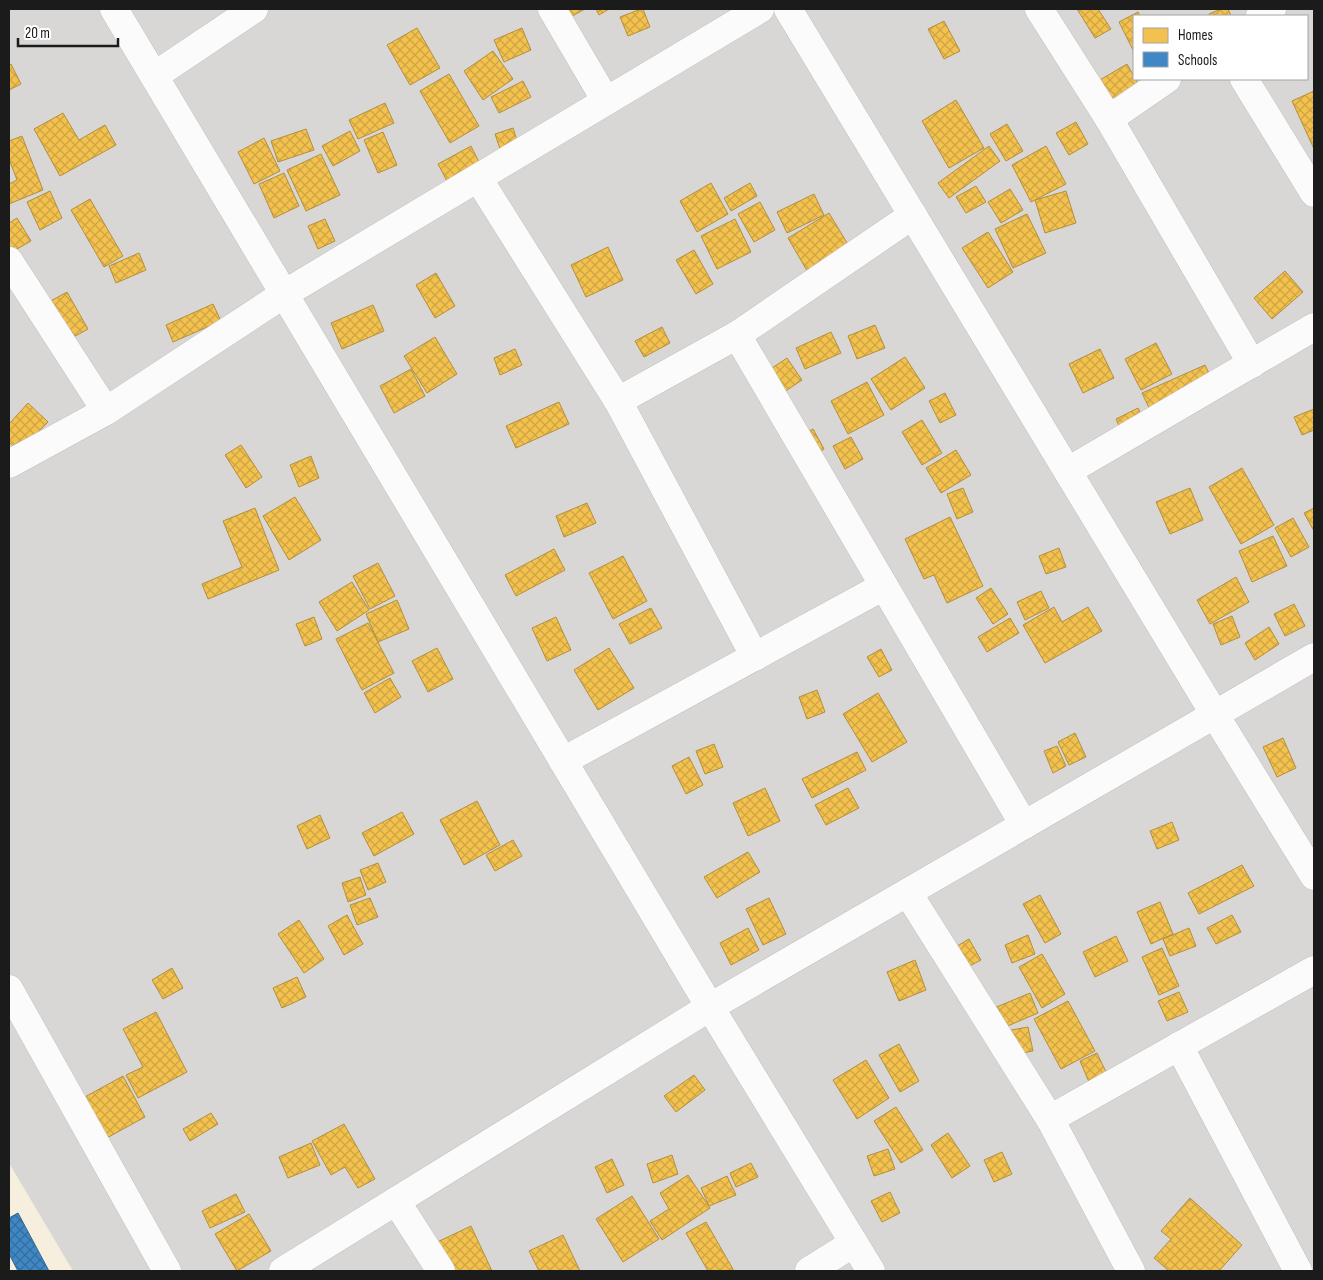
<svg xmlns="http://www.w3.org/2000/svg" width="1323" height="1280" viewBox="0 0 1323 1280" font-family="'Sofia Sans Condensed',sans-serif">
<defs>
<pattern id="homes-cross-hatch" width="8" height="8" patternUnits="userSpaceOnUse" patternTransform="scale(1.25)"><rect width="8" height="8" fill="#f2c14e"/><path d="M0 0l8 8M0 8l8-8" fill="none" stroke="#cfa544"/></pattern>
<pattern id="schools-cross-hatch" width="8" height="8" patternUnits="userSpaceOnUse" patternTransform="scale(1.25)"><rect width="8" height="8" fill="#3f88c5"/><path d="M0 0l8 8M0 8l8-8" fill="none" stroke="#346e9f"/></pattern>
</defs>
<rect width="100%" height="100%" fill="#eae7e4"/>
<path fill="#d9d7d6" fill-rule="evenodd" d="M 9,9 L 1314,9 L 1314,1271 L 9,1271 ZM 1134,16 L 1307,16 L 1307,79 L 1134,79 Z"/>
<path fill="#f6efdd" d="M 9,1163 L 73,1271 L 9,1271 Z"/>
<g fill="url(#homes-cross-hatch)" stroke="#b28f3f">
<path d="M 556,9 L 585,9 L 563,21 Z"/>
<path d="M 596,9 L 609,9 L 599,15 Z"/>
<path d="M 641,9 L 643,9 L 650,27 L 628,36 L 620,17 Z"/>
<path d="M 1077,9 L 1098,9 L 1111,29 L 1095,38 Z"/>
<path d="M 1221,9 L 1228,9 L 1231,16 L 1210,16 L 1209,14 Z"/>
<path d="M 1138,12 L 1140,16 L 1134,16 L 1134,52 L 1119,22 Z"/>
<path d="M 944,21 L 960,51 L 944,59 L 928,29 Z"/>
<path d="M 417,28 L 440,68 L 410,85 L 387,45 Z"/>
<path d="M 522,28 L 531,50 L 504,62 L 494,40 Z"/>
<path d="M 493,51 L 513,79 L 483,100 L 464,71 Z"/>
<path d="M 11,64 L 21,84 L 9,90 L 9,66 Z"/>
<path d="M 1127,64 L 1140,87 L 1106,107 L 1093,84 Z"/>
<path d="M 449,74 L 479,126 L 450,143 L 420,91 Z"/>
<path d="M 523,81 L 531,97 L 499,113 L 491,97 Z"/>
<path d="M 1314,91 L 1314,149 L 1292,101 Z"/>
<path d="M 956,100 L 984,148 L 949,168 L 922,121 Z"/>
<path d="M 385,103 L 394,123 L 358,139 L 349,120 Z"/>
<path d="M 63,113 L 79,140 L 105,125 L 116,145 L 60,176 L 34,129 Z"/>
<path d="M 1076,122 L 1088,144 L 1069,155 L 1056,133 Z"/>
<path d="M 1007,124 L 1023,151 L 1006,161 L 990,134 Z"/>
<path d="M 513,128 L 521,153 L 503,158 L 495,134 Z"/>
<path d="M 306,129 L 314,150 L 278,162 L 271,141 Z"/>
<path d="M 350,131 L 360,151 L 333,166 L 322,146 Z"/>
<path d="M 383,132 L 397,165 L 378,173 L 364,140 Z"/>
<path d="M 22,136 L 43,190 L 9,204 L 9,184 L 17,180 L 9,159 L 9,141 Z"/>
<path d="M 264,138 L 280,171 L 254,184 L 238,152 Z"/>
<path d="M 471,146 L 481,166 L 448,183 L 438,164 Z"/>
<path d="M 989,146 L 1000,161 L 949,198 L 938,183 Z"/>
<path d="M 1046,146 L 1066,184 L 1031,202 L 1012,165 Z"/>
<path d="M 321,154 L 340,195 L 306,211 L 287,170 Z"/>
<path d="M 284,173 L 299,206 L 274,218 L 259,184 Z"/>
<path d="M 711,183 L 728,214 L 697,232 L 680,201 Z"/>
<path d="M 750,183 L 757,196 L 731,211 L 724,198 Z"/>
<path d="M 976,186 L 986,202 L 966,213 L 956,197 Z"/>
<path d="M 1010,189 L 1023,210 L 1001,223 L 988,202 Z"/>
<path d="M 50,191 L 62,218 L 40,230 L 27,202 Z"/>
<path d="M 1066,191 L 1076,223 L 1045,233 L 1035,200 Z"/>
<path d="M 814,194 L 824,215 L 787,233 L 777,212 Z"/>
<path d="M 90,199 L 123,256 L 104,267 L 71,210 Z"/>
<path d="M 760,202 L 775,230 L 754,242 L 738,214 Z"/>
<path d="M 829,213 L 855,256 L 813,281 L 788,238 Z"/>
<path d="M 1027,214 L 1046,253 L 1013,268 L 995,229 Z"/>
<path d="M 17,218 L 31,241 L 10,253 L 9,251 L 9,223 Z"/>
<path d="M 325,219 L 335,241 L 318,249 L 308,226 Z"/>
<path d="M 735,219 L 751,252 L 717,269 L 701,236 Z"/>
<path d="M 988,232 L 1013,272 L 988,288 L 962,248 Z"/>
<path d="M 608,247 L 623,280 L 586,297 L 571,265 Z"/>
<path d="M 694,250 L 713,284 L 696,294 L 676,260 Z"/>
<path d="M 139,253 L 146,270 L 116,283 L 109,266 Z"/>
<path d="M 1285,271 L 1303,292 L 1272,319 L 1254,298 Z"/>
<path d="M 436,273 L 455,306 L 435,318 L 416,285 Z"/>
<path d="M 67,292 L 88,329 L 61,344 L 40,307 Z"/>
<path d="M 213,304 L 221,321 L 173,342 L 166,325 Z"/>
<path d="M 373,305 L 384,331 L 342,349 L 331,323 Z"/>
<path d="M 875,325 L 885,348 L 857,359 L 848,336 Z"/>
<path d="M 662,327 L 670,343 L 644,357 L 635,341 Z"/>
<path d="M 831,332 L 841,353 L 805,369 L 796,348 Z"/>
<path d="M 435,337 L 457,374 L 427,393 L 404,356 Z"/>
<path d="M 1156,343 L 1172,374 L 1141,390 L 1125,359 Z"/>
<path d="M 515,349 L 522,365 L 500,375 L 494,358 Z"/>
<path d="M 1100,349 L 1114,378 L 1083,393 L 1069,364 Z"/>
<path d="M 905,357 L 925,388 L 891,410 L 871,379 Z"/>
<path d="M 787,358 L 802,380 L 784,392 L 769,370 Z"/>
<path d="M 1205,365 L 1216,388 L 1153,416 L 1142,393 Z"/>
<path d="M 411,369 L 425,396 L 394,413 L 380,386 Z"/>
<path d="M 867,382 L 884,415 L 848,434 L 831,401 Z"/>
<path d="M 945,393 L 956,415 L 940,423 L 929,401 Z"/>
<path d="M 559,402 L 569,424 L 516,448 L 506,426 Z"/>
<path d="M 28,403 L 48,422 L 19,452 L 9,442 L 9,424 Z"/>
<path d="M 1138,408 L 1147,425 L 1124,437 L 1116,419 Z"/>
<path d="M 1314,409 L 1314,430 L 1302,435 L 1294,417 Z"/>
<path d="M 922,420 L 942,453 L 922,465 L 902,432 Z"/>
<path d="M 813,429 L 824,449 L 808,459 L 796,438 Z"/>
<path d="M 851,437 L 863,459 L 845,469 L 833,446 Z"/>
<path d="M 241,445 L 262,477 L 246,488 L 225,455 Z"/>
<path d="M 956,450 L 971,475 L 941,493 L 926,468 Z"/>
<path d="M 311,456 L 319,478 L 299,487 L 290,465 Z"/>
<path d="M 1242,468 L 1274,525 L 1241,544 L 1209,487 Z"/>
<path d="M 963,488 L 973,512 L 957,519 L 947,494 Z"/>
<path d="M 1190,488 L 1203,520 L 1170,534 L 1156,502 Z"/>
<path d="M 295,497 L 321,540 L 289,560 L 263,516 Z"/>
<path d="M 587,503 L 596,523 L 564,537 L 556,516 Z"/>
<path d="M 255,508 L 279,570 L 208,599 L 202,584 L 242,567 L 223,521 Z"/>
<path d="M 1314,508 L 1314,531 L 1304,513 Z"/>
<path d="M 950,517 L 983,586 L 947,603 L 934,575 L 924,579 L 905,539 Z"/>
<path d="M 1293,518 L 1309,547 L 1291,557 L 1275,528 Z"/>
<path d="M 1273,536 L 1287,566 L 1252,582 L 1239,551 Z"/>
<path d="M 1059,548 L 1066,567 L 1046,574 L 1039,556 Z"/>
<path d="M 554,549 L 565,570 L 516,596 L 505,575 Z"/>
<path d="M 623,556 L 647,601 L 613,619 L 589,573 Z"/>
<path d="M 378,563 L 395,596 L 370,609 L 353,576 Z"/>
<path d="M 1236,577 L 1249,602 L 1210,624 L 1197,600 Z"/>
<path d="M 352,582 L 369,610 L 337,631 L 319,602 Z"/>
<path d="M 991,588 L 1008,614 L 993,624 L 976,598 Z"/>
<path d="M 1041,591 L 1049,608 L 1025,620 L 1017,602 Z"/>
<path d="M 397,600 L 409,629 L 378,642 L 366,614 Z"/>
<path d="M 1294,604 L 1305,626 L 1285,636 L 1274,614 Z"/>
<path d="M 1054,607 L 1062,622 L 1088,607 L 1102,631 L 1045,663 L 1023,625 Z"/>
<path d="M 651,608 L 662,628 L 630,644 L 619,624 Z"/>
<path d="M 1232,616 L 1240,637 L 1221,645 L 1213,624 Z"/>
<path d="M 314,617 L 322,639 L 305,646 L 296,624 Z"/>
<path d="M 556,617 L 571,650 L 547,661 L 532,628 Z"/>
<path d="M 1010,618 L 1019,633 L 987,652 L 978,637 Z"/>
<path d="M 368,623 L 394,673 L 362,690 L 336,639 Z"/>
<path d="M 1269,627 L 1279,644 L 1255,660 L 1245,643 Z"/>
<path d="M 437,648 L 453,679 L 428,692 L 412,661 Z"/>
<path d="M 609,648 L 634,688 L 598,710 L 574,670 Z"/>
<path d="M 881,649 L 892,670 L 879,677 L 867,657 Z"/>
<path d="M 390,678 L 401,697 L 375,713 L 364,693 Z"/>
<path d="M 817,690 L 825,712 L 807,719 L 799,697 Z"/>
<path d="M 878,693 L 907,742 L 872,762 L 843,714 Z"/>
<path d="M 1075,733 L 1086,757 L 1069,765 L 1058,742 Z"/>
<path d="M 1283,738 L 1296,768 L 1277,777 L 1263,747 Z"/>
<path d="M 714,744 L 723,767 L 705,774 L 696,751 Z"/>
<path d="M 1057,746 L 1066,766 L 1053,773 L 1044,751 Z"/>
<path d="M 857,752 L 866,770 L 812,798 L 802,779 Z"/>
<path d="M 689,757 L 703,785 L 686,794 L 672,766 Z"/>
<path d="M 765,788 L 780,821 L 748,836 L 733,803 Z"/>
<path d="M 848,788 L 859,808 L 826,825 L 815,805 Z"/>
<path d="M 477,801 L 500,845 L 464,865 L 440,820 Z"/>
<path d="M 402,812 L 414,834 L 374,856 L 362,833 Z"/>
<path d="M 320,815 L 330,838 L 307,849 L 297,826 Z"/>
<path d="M 1172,822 L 1179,840 L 1157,849 L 1150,831 Z"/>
<path d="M 513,840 L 522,856 L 495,871 L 486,855 Z"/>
<path d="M 748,852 L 760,872 L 717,898 L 704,877 Z"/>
<path d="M 378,863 L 386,882 L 368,890 L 360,870 Z"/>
<path d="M 1242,865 L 1254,886 L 1199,914 L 1188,893 Z"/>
<path d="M 360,877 L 366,895 L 348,902 L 342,883 Z"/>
<path d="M 1040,895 L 1061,934 L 1045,943 L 1023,904 Z"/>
<path d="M 370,898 L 378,917 L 357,925 L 350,905 Z"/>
<path d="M 769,898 L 786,934 L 763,945 L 746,909 Z"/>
<path d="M 1160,902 L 1173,934 L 1151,944 L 1137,912 Z"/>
<path d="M 347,915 L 363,944 L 344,955 L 328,926 Z"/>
<path d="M 1232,915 L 1241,932 L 1216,944 L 1207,928 Z"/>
<path d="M 299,920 L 324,959 L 304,973 L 278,934 Z"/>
<path d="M 748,928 L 759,950 L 731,965 L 720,943 Z"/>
<path d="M 1189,928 L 1196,946 L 1170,956 L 1163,939 Z"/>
<path d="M 1028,935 L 1035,954 L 1012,963 L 1005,945 Z"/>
<path d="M 1116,936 L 1128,961 L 1095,977 L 1083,952 Z"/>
<path d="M 969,939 L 981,960 L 960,971 L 949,951 Z"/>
<path d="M 1162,948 L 1179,986 L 1159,995 L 1142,957 Z"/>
<path d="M 1042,954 L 1065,994 L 1042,1008 L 1019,967 Z"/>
<path d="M 915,960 L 926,990 L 899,1001 L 887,972 Z"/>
<path d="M 172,968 L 183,988 L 163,999 L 152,980 Z"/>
<path d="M 297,977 L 306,997 L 282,1008 L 273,988 Z"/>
<path d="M 1179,992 L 1188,1012 L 1167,1021 L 1158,1001 Z"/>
<path d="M 1030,993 L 1038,1013 L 996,1031 L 987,1011 Z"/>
<path d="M 1068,1001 L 1095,1051 L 1061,1069 L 1034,1019 Z"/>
<path d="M 156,1012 L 187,1072 L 138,1098 L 126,1075 L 143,1067 L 123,1029 Z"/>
<path d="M 1028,1027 L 1033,1051 L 1011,1055 L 1006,1031 Z"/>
<path d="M 899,1044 L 919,1081 L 900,1092 L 879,1055 Z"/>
<path d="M 1097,1053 L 1107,1074 L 1089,1082 L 1080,1061 Z"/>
<path d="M 866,1060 L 889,1098 L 857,1119 L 833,1080 Z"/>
<path d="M 694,1075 L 705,1090 L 676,1112 L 664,1096 Z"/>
<path d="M 123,1076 L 145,1117 L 105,1139 L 83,1098 Z"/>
<path d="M 896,1107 L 923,1150 L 901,1163 L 874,1121 Z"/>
<path d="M 211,1113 L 218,1124 L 190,1141 L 183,1129 Z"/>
<path d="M 344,1124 L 375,1179 L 358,1188 L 345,1167 L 331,1175 L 312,1141 Z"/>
<path d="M 948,1133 L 970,1166 L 952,1178 L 931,1145 Z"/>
<path d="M 311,1143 L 320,1165 L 288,1178 L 279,1157 Z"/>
<path d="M 888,1149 L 895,1169 L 874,1176 L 867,1156 Z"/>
<path d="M 1002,1152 L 1012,1174 L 994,1182 L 984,1160 Z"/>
<path d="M 672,1155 L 678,1174 L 653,1183 L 647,1164 Z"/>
<path d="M 612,1159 L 624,1185 L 607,1193 L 595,1167 Z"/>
<path d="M 751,1163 L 758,1177 L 736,1187 L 730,1173 Z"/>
<path d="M 688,1175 L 710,1208 L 662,1240 L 650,1221 L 669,1209 L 660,1193 Z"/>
<path d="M 727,1176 L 736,1195 L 709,1206 L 701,1188 Z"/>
<path d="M 890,1192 L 900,1213 L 882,1222 L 871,1201 Z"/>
<path d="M 236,1194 L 245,1212 L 210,1228 L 202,1211 Z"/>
<path d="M 632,1196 L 659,1239 L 623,1262 L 596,1219 Z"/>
<path d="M 1190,1198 L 1242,1245 L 1219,1271 L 1169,1271 L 1154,1258 L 1171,1239 L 1161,1231 Z"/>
<path d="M 249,1214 L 271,1251 L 237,1271 L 215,1234 Z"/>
<path d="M 706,1222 L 734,1271 L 708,1271 L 686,1233 Z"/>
<path d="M 471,1226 L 492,1271 L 443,1271 L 431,1245 Z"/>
<path d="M 563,1235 L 580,1271 L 539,1271 L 529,1251 Z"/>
</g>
<path fill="url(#schools-cross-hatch)" stroke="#346792" d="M 18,1213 L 49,1271 L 18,1271 L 9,1254 L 9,1218 Z"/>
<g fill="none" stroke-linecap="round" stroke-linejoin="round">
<g stroke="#c2c1c0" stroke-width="29">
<g id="minor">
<path d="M 114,9 L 710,1007 L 871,1271"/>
<path d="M 552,9 L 606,101"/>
<path d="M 788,9 L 1215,715 L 1314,876"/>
<path d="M 1039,9 L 1109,119 L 1252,364"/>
<path d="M 1260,16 L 1272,9"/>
<path d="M 154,76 L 254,9"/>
<path d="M 1244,79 L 1314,193"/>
<path d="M 1109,119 L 1167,79"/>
<path d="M 478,178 L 618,401 L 755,657"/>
<path d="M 9,261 L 106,411"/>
<path d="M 737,335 L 1024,825"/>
<path d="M 618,401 L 737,335 L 913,215"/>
<path d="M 9,464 L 106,411 L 284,294 L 760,9"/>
<path d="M 1068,471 L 1314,327"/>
<path d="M 563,761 L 884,586"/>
<path d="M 908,893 L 1050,1119 L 1131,1271"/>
<path d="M 9,989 L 167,1271"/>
<path d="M 1179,1046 L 1298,1271"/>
<path d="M 1050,1119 L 1314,970"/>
<path d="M 396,1201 L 441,1271"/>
<path d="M 283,1271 L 710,1007 L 1314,657"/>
<path d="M 809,1271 L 854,1243"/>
</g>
</g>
<use href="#minor" stroke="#fcfbfb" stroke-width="28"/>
</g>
<rect width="1323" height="1280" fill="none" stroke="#1b1b1b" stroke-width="20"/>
<rect x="1133" y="15" width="175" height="65" fill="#ffffff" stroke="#a4a4a4"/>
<rect x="1143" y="28" width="25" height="15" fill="#f2c14e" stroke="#a4a4a4"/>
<text x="1178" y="40" font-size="15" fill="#1b1b1b">Homes</text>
<rect x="1143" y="52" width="25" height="15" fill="#3f88c5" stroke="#a4a4a4"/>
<text x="1178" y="65" font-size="15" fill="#1b1b1b">Schools</text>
<path d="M18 38v8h100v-8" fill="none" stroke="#1b1b1b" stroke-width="2.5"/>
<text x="25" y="38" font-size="15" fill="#1b1b1b" stroke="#ffffff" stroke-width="4" paint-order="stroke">20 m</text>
</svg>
